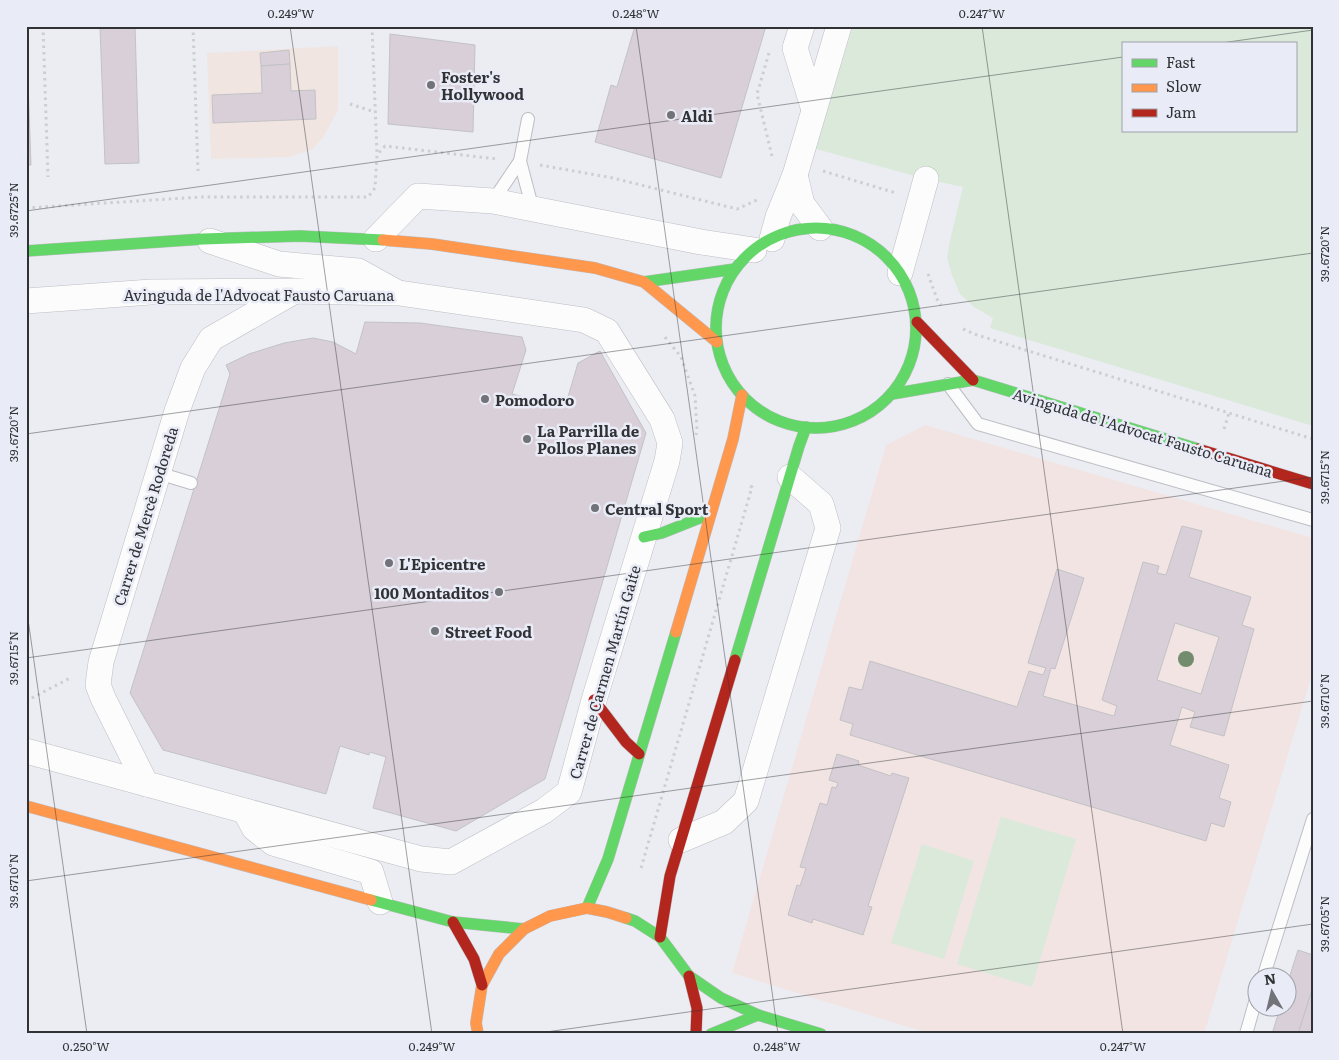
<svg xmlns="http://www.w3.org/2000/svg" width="1339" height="1060" viewBox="0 0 1339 1060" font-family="Literata,serif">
<rect width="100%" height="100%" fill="#ecedf3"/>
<path fill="#f0e5e0" d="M 338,46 L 338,110 L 324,136 L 313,149 L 290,157 L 211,159 L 207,53 Z"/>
<path fill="#f2e4e2" d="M 925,425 L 1313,538 L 1313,671 L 1204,1034 L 931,1034 L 732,973 L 886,445 Z"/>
<g fill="#dae9da" fill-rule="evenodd">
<path d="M 853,26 L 1313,26 L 1313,426 L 990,328 L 993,318 L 974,307 L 960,294 L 952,275 L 947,258 L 951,236 L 963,187 L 926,179 L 816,149 ZM 1123,44 L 1295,44 L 1295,131 L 1123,131 Z"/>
<path d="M 1001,817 L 1076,839 L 1032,987 L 957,964 Z"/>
<path d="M 922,844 L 974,861 L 944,959 L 891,943 Z"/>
</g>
<g fill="#d8cfd8" stroke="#c3c2c5" fill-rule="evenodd">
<path d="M 26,26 L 31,165 L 26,165 Z"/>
<path d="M 100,26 L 135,26 L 139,163 L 105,164 Z"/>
<path d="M 635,26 L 766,26 L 721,178 L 595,142 L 611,85 L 617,87 Z"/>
<path d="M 390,34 L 475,45 L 473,132 L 388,124 Z"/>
<path d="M 289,50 L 290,64 L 261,66 L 260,53 Z"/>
<path d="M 290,64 L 291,91 L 315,90 L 316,119 L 213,123 L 212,95 L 262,93 L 261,66 Z"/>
<path d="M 365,322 L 420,323 L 522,337 L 526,350 L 512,394 L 565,407 L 578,363 L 600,351 L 646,433 L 545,779 L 456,831 L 373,808 L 386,757 L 370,752 L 369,755 L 340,746 L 326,794 L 163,750 L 130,693 L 230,374 L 226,365 L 249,354 L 284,343 L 313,338 L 333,342 L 356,354 Z"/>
<path d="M 1182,526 L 1202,531 L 1189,577 L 1251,597 L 1242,625 L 1254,629 L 1224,736 L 1190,727 L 1195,712 L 1182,707 L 1170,745 L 1229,765 L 1219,798 L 1231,802 L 1224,827 L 1211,823 L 1206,841 L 850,735 L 853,724 L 840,720 L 849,687 L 862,690 L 870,661 L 1017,707 L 1029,671 L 1043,675 L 1046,668 L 1028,663 L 1057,569 L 1084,578 L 1055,669 L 1051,668 L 1043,696 L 1114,716 L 1117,706 L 1102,700 L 1143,562 L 1159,566 L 1157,573 L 1166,575 ZM 1175,623 L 1219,637 L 1201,694 L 1157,680 Z"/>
<path d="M 837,754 L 859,761 L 858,765 L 891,776 L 892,773 L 909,778 L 868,906 L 872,907 L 863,935 L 813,919 L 812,923 L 788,915 L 797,885 L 800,886 L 806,868 L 800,867 L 820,803 L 827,805 L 832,787 L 836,788 L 838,783 L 829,780 Z"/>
<path d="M 1298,950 L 1313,955 L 1313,987 L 1298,1034 L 1272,1034 L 1280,1008 L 1286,1008 L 1286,988 Z"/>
<path d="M 1313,987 L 1313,1034 L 1298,1034 Z"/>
</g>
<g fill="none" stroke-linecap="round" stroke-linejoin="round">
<g stroke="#bdbec3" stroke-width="14">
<g id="lane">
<path d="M 520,161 L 533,210"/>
<path d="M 493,201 L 520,161 L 528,119"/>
<path d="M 948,384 L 978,424 L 1313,520"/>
<path d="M 158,473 L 191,483"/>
<path d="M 1263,978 L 1313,819"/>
<path d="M 1246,1034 L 1256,999"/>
</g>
</g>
<g stroke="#bdbec3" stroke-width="26">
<g id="street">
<path d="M 802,26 L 795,48 L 814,110"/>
<path d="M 795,175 L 802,204 L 820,228"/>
<path d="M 376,239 L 418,196 L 493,201 L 701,242 L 754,250"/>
<path d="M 772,239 L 778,217 L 795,175 L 839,26"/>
<path d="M 210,241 L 279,264 L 358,271 L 396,292"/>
<path d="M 900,273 L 926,179"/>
<path d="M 26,301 L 151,292 L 294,291 L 399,293 L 584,320 L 607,331 L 662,419 L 670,443 L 667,461 L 594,700 L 569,792 L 544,811 L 451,862 L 421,859 L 26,751"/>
<path d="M 146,784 L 103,698 L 98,685 L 101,662 L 177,411 L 193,368 L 211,339 L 293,292"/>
<path d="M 245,811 L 254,828 L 273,843 L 371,872 L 380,902"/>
<path d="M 681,840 L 724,822 L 746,801 L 828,528 L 821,504 L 790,477"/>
</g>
</g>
<g stroke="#bdbec3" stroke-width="12">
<g id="fast">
<circle cx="816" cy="328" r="100"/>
<path d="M 26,251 L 203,239 L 300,236 L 383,240"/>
<path d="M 644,282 L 735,269"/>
<path d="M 892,394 L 973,380 L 1198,449"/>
<path d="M 644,537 L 662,533 L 710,514"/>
<path d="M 735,660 L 799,446 L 806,427"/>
<path d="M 371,900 L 453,922 L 524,929"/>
<path d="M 587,908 L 608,859 L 676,632"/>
<path d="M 626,918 L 635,921 L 660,937 L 689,976 L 721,998 L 758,1015 L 821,1034"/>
<path d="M 711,1034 L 758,1015"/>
</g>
</g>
<g stroke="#bdbec3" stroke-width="12">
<g id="slow">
<path d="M 383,240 L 432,244 L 595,268 L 644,282 L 717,342"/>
<path d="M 676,632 L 733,439 L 742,395"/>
<path d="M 26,806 L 371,900"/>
<path d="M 478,1034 L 476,1023 L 482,985 L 499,954 L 524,929 L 550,916 L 587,908 L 607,912 L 626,918"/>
</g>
</g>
<g stroke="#bdbec3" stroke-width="12">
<g id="jam">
<path d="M 917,322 L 973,380"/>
<path d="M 1198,449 L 1313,484"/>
<path d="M 594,700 L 626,742 L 639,754"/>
<path d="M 453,922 L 474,959 L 482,985"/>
<path d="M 660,937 L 670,876 L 735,660"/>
<path d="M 689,976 L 697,1008 L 696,1034"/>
</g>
</g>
<g stroke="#cdced0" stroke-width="3" stroke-dasharray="2.5 4" stroke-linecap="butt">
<path d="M 43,26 L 48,177"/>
<path d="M 193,26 L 198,171"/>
<path d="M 372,26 L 377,154"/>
<path d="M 769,53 L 757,94 L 772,156"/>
<path d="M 350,104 L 375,112"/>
<path d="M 540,165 L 613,178 L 737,209 L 757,200"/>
<path d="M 823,171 L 896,193"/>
<path d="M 26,208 L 201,197 L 368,197 L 375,188 L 377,155 L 385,146 L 497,159"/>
<path d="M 928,274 L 937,299 L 941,305"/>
<path d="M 963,329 L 977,335 L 1313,439"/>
<path d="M 665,337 L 681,357 L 695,396 L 697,430 L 696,435"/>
<path d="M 1224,429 L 1229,413"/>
<path d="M 26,701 L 72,677"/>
<path d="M 641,868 L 752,487 L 747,485"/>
</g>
<use href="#lane" stroke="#fcfcfd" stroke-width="12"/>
<use href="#street" stroke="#fcfcfd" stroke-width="25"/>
<use href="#fast" stroke="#63d668" stroke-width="11"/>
<use href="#slow" stroke="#ff974d" stroke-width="11"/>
<use href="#jam" stroke="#b3261e" stroke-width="11"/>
</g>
<circle fill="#738c6d" cx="1186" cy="659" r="8"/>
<path fill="none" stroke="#313236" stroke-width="1" stroke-opacity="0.45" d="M 290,26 L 432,1034M 636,26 L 778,1034M 982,26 L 1123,1034M 1214,44 L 1313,30M 26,211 L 1123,57M 26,434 L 1313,253M 26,605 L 87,1034M 26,658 L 1313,477M 26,881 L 1313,701M 532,1034 L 1313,924"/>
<g fill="#727378" stroke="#e9ecf6" stroke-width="2">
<circle cx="431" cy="85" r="5"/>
<circle cx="671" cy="115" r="5"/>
<circle cx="485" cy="399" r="5"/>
<circle cx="527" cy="439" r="5"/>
<circle cx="595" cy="508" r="5"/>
<circle cx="389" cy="563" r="5"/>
<circle cx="499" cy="592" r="5"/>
<circle cx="435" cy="631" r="5"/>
</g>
<g text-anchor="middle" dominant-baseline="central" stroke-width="5" stroke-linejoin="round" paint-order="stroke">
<g font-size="15" font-weight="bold" fill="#313236" stroke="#e9ecf6" text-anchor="start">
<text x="441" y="76">Foster's<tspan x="441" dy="17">Hollywood</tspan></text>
<text x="681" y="115">Aldi</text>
<text x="495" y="399">Pomodoro</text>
<text x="537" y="430">La Parrilla de<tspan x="537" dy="17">Pollos Planes</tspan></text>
<text x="605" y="508">Central Sport</text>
<text x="399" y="563">L'Epicentre</text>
<text x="489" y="592" text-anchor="end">100 Montaditos</text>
<text x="445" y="631">Street Food</text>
</g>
<g font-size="15" fill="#313236" stroke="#e9ecf6">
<text x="259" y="294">Avinguda de l'Advocat Fausto Caruana</text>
<text transform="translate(1143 432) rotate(17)">Avinguda de l'Advocat Fausto Caruana</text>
<text transform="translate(145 516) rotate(-73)">Carrer de Mercè Rodoreda</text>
<text transform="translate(604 672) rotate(-74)">Carrer de Carmen Martín Gaite</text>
</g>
</g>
<rect width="1339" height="1060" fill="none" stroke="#e9ecf6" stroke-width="55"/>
<rect x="1122" y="42" width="175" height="90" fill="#e9ecf6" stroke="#9fa2a9"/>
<rect x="1132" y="59" width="25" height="8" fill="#63d668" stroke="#9fa2a9"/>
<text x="1166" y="68" font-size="15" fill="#313236">Fast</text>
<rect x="1132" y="84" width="25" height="8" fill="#ff974d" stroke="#9fa2a9"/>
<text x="1166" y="92" font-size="15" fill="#313236">Slow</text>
<rect x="1132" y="109" width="25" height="8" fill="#b3261e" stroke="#9fa2a9"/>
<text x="1166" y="118" font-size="15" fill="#313236">Jam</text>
<g transform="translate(1272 992) rotate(352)"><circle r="24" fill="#e9ecf6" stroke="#9fa2a9"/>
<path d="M0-4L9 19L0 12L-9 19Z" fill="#727378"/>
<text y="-8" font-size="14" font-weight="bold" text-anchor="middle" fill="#313236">N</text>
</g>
<rect x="28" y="28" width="1284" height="1004" fill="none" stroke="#313236" stroke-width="2"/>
<g font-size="12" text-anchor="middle" fill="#313236">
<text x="291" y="18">0.249°W</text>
<text x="636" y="18">0.248°W</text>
<text x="982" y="18">0.247°W</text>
<text transform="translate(14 210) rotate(-90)" y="4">39.6725°N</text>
<text transform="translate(1325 254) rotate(-90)" y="4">39.6720°N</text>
<text transform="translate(14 434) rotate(-90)" y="4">39.6720°N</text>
<text transform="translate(1325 477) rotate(-90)" y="4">39.6715°N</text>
<text transform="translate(14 658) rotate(-90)" y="4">39.6715°N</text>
<text transform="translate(1325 701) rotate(-90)" y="4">39.6710°N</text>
<text transform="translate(14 881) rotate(-90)" y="4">39.6710°N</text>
<text transform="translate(1325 924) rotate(-90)" y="4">39.6705°N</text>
<text x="86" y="1051">0.250°W</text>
<text x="432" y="1051">0.249°W</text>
<text x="777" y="1051">0.248°W</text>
<text x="1123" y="1051">0.247°W</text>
</g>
</svg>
